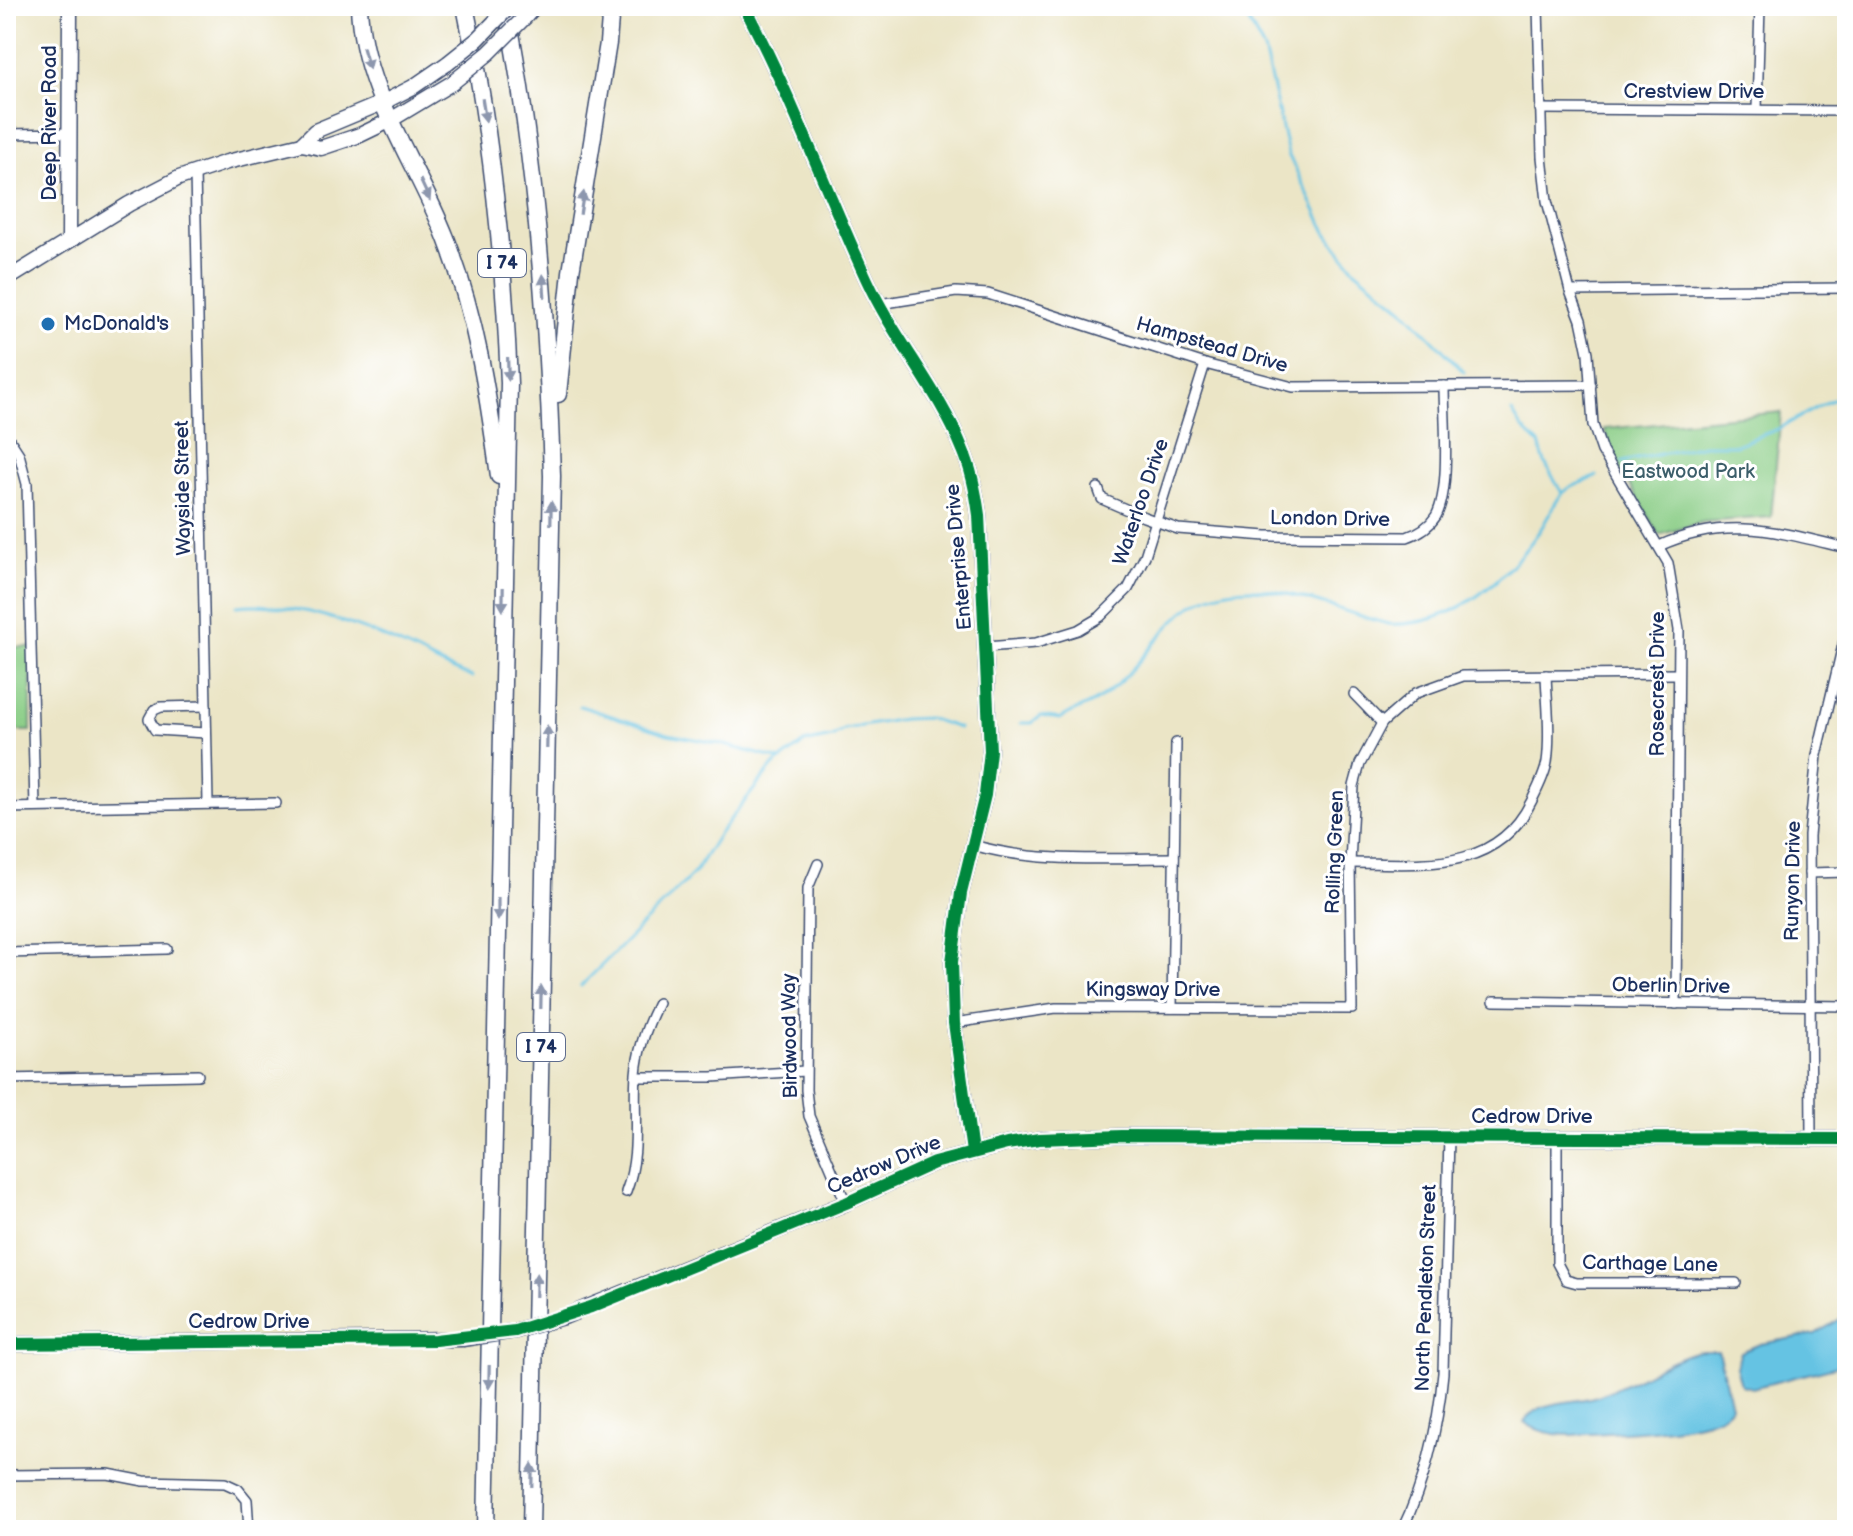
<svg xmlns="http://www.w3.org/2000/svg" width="1853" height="1536" viewBox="0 0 1853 1536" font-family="'Balsamiq Sans',sans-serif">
<rect width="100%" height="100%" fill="#fff"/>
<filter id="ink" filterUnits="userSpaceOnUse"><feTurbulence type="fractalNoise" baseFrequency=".0125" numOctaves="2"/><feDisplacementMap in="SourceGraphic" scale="16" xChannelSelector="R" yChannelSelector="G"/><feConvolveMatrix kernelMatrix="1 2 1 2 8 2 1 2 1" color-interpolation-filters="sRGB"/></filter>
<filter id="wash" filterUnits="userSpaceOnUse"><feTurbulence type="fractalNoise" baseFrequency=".006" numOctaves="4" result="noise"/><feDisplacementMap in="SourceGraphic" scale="32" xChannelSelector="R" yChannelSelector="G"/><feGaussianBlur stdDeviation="1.8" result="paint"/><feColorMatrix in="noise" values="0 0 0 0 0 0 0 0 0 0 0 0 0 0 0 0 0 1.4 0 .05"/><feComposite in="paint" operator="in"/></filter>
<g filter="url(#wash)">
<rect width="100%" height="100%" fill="#ebe5c6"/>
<g fill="#8acd86" stroke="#527e72" stroke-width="2">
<path d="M 1781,412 L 1771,517 L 1703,522 L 1659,535 L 1618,465 L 1604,429 Z"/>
<rect x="6" y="647" width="25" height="84"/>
</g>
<g fill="#65c3e3" stroke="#4079a0" stroke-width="2">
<path d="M 1847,1315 L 1847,1364 L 1752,1388 L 1741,1385 L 1736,1367 L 1741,1352 L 1760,1344 L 1815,1334 Z"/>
<path d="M 1699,1351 L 1718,1351 L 1731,1406 C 1718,1433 1604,1432 1572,1435 C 1556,1435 1537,1432 1524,1422 C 1539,1399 1570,1404 1594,1397 C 1632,1386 1662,1361 1699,1351 Z"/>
</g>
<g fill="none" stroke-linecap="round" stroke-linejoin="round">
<g stroke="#65c3e3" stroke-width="3">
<path d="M 1240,6 L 1264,50 L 1288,154 L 1326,232 L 1355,270 L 1403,309 L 1464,372"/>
<path d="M 1512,412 L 1522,428 L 1539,444 L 1545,463 L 1562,493"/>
<path d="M 1622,462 L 1704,445 L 1736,445 L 1778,429 L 1827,402 L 1847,394"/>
<path d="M 237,606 C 292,600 361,626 410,649 C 431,659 450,670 472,677"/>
<path d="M 580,706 L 668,734 L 721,744 L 781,760"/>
<path d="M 1021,723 L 1032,723 L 1041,716 L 1060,719 C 1076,708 1090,706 1103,696 C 1132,675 1150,645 1175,620 C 1236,557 1318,607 1388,624 C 1453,627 1502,583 1538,533 C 1546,523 1556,498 1564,492 C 1573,485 1587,481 1597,476"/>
<path d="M 581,986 L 695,872 L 718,835 L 759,783 L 773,766 L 804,743 L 832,737 L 845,729 L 903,719 L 928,718 L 959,728"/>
</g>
</g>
</g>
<g filter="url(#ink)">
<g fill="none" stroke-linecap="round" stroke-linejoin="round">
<g stroke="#3a4a6e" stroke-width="12">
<g id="street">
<path d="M 1538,6 L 1542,157 L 1547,201 L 1570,291 L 1581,320 L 1588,353 L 1593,425 L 1602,451 L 1668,563 L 1679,630 L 1676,1004"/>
<path d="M 1540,109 L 1847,111"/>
<path d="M 1757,109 L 1760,6"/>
<path d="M 6,134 L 70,133"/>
<path d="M 195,172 L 208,804"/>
<path d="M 1570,291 L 1847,288"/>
<path d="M 879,304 L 956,292 L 988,294 L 1205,364 L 1293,387 L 1591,385"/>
<path d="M 6,434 L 19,454 L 27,484 L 35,807"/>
<path d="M 1098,488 L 1102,499 L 1144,517 L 1178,529 L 1266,536 L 1407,537 C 1419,533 1429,527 1436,516 C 1451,489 1444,418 1444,386"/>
<path d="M 1659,546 C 1727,515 1778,532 1847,548"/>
<path d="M 986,647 L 1036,643 L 1078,630 L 1100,617 L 1128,589 L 1145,556 L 1205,364"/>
<path d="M 1354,694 L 1382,723"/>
<path d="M 206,706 L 161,707 L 154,710 L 149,719 L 155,730 L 206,733"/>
<path d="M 6,808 L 276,803"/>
<path d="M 973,845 C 1038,864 1107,858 1174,858"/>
<path d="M 1350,863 C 1418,863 1495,875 1531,802 C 1537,790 1545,775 1547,762 C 1551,734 1547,703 1546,675"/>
<path d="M 818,864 L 808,888 L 806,1090 L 809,1116 L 846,1203"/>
<path d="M 1809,873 L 1847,872"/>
<path d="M 6,953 L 167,949"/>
<path d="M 1494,1001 L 1847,1006"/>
<path d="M 1172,1008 L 1176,743"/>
<path d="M 954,1023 L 1056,1008 L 1352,1009 L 1350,863 L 1354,786 L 1360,764 L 1382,723 L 1416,693 L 1463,676 L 1676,674"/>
<path d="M 636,1077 L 712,1077 L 805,1071"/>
<path d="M 6,1079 L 198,1075"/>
<path d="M 1557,1136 L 1557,1263 L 1566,1280 L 1577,1283 L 1736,1283"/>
<path d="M 1811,1137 L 1809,836 L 1817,755 L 1847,628"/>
<path d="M 626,1192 C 641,1153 633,1114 636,1074 C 638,1049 647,1025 658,1003"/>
<path d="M 6,1475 L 108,1474 L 144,1481 L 225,1483 L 238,1489 L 247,1500 L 249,1530"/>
<path d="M 1402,1530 C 1426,1480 1438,1427 1443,1373 L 1449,1137"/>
</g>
</g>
<g stroke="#3a4a6e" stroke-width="17">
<g id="secondary">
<path d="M 744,6 C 791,95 825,189 867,280 C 894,339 939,390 963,450 C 972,471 976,493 979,515 L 990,751 L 985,795 L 961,893 L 952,962 L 954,1023 L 972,1152"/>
<path d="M 302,144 L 315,131 L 382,103"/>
<path d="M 69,240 L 70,6"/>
<path d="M 6,280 L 129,204 L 179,178 L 227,162 L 302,144 L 321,148 L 360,135 L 389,121"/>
<path d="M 566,1316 L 846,1203 L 934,1163 L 1007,1144 L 1039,1139 L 1122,1136 L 1847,1139"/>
<path d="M 6,1344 L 462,1339"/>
</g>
</g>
<g stroke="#3a4a6e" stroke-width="17">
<g id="primary">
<path d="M 525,17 L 535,6"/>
<path d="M 382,103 L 413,87 L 448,63"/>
<path d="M 389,121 L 452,83"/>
</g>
</g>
<g stroke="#3a4a6e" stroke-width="19">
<g id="highway">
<path d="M 359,6 C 362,91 416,161 446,238 C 476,316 488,394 499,476"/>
<path d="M 465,6 C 491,130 504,256 509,383 L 486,1530"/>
<path d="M 506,6 C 536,162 547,317 552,476 L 531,1530"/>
<path d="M 558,394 L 571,272 L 608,43 L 611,6"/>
</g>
</g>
<use href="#street" stroke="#fff" stroke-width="9"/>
<use href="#secondary" stroke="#fff" stroke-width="14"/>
<use href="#primary" stroke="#fff" stroke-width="14"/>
<use href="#highway" stroke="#fff" stroke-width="16"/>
<g stroke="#3a4a6e" stroke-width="17" stroke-linecap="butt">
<path id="secondary-bridge" d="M 462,1339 L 515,1331 L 566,1316"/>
</g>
<g stroke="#3a4a6e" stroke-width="17" stroke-linecap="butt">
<g id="primary-bridge">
<path d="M 448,63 L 478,39 L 510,6"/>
<path d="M 452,83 L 489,53 L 525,17"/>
</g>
</g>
<use href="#secondary-bridge" stroke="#fff" stroke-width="14"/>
<use href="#primary-bridge" stroke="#fff" stroke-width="14"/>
<g stroke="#fff" stroke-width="17">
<g id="cycleway">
<path d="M 744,6 C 791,95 825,189 867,280 C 894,339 939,390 963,450 C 972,471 976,493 979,515 L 990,751 L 985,795 L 961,893 L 952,962 L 954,1023 L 972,1152"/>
<path d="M 6,1344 L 435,1340 L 515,1331 L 591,1307 L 846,1203 L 934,1163 L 1007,1144 L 1039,1139 L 1122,1136 L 1847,1139"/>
</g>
</g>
<use href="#cycleway" stroke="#00873e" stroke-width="12"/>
</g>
<defs><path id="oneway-solid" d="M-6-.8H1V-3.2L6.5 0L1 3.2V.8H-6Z" transform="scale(2)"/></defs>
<g fill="#8d97ae">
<use href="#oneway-solid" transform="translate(366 58) rotate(74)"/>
<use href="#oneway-solid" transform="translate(484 110) rotate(81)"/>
<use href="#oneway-solid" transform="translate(425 190) rotate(65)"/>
<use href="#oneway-solid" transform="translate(582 203) rotate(-81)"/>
<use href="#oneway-solid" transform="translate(544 286) rotate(-94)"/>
<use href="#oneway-solid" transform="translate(508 369) rotate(88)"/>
<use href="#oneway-solid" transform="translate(551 513) rotate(-89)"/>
<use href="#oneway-solid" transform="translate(503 599) rotate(91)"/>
<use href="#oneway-solid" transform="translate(547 737) rotate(-89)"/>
<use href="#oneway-solid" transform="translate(498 909) rotate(90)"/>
<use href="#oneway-solid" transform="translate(541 997) rotate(-89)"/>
<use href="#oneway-solid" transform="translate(536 1285) rotate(-89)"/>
<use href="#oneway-solid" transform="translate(489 1377) rotate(91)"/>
<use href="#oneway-solid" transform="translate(532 1475) rotate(-89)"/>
</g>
</g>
<circle fill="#1f6fb2" stroke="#fff" stroke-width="3" cx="48" cy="324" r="8"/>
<g text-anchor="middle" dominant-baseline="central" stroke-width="6" stroke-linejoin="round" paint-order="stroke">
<g fill="#fff" stroke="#5f6d8e" stroke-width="2">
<rect x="478" y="249" width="48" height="28" rx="6"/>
<rect x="517" y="1033" width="48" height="28" rx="6"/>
</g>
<g font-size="18" font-weight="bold" fill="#1b2f5e">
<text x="502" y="263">I 74</text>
<text x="541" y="1047">I 74</text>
</g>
<g font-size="20" fill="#1b2f5e" stroke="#fff">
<text x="1694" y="92">Crestview Drive</text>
<text transform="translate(50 123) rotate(-90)">Deep River Road</text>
<text transform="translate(1212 345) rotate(16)">Hampstead Drive</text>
<text transform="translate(183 488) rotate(-91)">Wayside Street</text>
<text transform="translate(1141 502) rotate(-71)">Waterloo Drive</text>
<text transform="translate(1330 519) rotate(1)">London Drive</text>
<text transform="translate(959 557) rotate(-95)">Enterprise Drive</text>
<text transform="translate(1658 684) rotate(-90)">Rosecrest Drive</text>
<text transform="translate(1335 852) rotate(-88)">Rolling Green</text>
<text transform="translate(1793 881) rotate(-89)">Runyon Drive</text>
<text transform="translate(1671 986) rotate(1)">Oberlin Drive</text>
<text x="1153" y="990">Kingsway Drive</text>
<text transform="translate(790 1036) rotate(-91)">Birdwood Way</text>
<text x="1532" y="1117">Cedrow Drive</text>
<text transform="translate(884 1165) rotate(-23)">Cedrow Drive</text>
<text transform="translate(1650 1264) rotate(1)">Carthage Lane</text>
<text transform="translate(1426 1288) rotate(-88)">North Pendleton Street</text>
<text x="249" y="1322">Cedrow Drive</text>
</g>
<g font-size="20" fill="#1b2f5e" stroke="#fff" text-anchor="start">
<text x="64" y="324">McDonald's</text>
</g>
<g font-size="20" fill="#3c5e6a" stroke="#fff">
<text x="1688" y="472">Eastwood Park</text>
</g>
</g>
<rect width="1853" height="1536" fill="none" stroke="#fff" stroke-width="32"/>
</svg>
